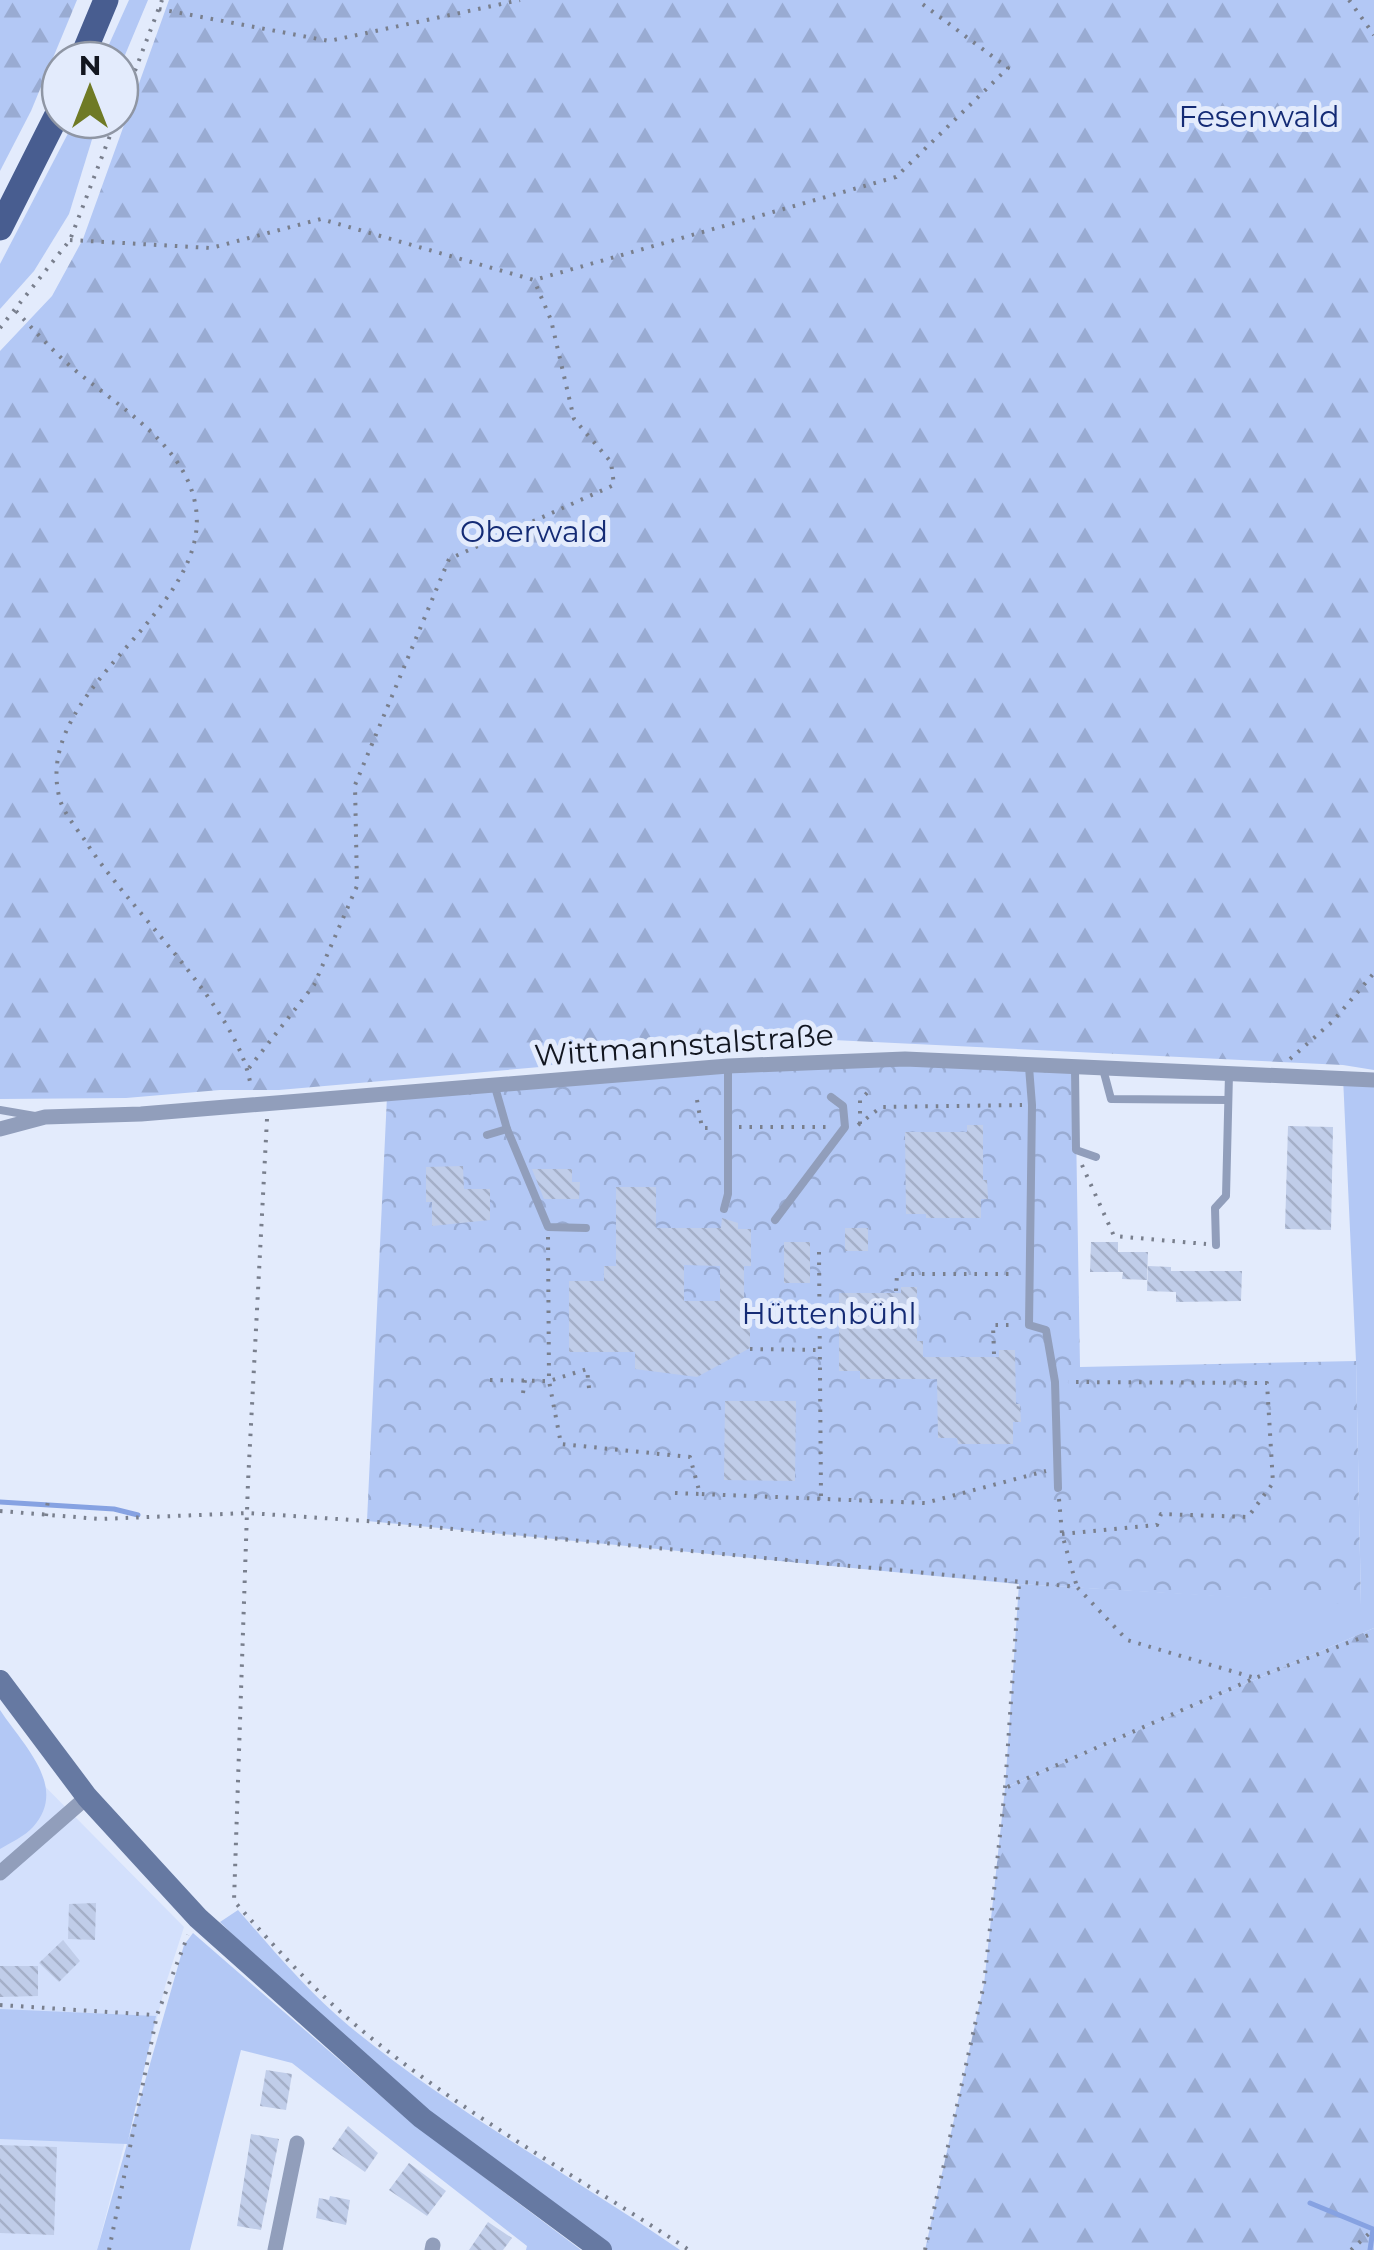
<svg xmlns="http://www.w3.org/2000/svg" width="1374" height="2250" viewBox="0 0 1374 2250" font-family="Montserrat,sans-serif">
<defs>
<pattern id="forest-firs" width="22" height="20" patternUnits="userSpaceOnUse" patternTransform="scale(2.5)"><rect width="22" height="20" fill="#b3c8f5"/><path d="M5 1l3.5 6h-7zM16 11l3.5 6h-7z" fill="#99abd2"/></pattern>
<pattern id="park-crowns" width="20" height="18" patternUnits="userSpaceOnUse" patternTransform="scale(2.5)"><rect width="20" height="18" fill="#b3c8f5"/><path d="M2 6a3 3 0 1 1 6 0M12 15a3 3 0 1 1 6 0" fill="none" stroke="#99abd2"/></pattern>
<pattern id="building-back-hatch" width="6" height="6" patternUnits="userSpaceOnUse" patternTransform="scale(2.5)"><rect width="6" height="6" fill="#c0cde9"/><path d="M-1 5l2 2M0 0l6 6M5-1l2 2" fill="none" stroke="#a4afc8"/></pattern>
</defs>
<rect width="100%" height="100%" fill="#e3ebfc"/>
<path fill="#d3e0fc" d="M 0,1741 L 184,1927 L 166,1983 L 97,2250 L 0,2250 Z"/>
<g fill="#b3c8f5">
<path d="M 129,0 L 148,0 L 120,67 L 120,60 L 102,60 Z"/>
<path d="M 75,120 L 98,120 L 69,214 L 34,271 L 0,309 L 0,264 Z"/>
<path d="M 1343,1077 L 1374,1081 L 1374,1628 L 1005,1788 L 1019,1584 L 1361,1604 L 1356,1361 Z"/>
<path d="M 0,1710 C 23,1745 69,1787 33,1827 C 25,1836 10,1843 0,1849 Z"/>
<path d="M 238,1910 C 273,1950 308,1992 349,2026 C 452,2111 571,2175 680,2250 L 607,2250 L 406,2104 L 220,1922 Z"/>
<path d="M 193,1933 L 412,2123 L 581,2250 L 526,2250 L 527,2246 L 292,2063 L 241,2050 L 190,2250 L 97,2250 L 127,2144 L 0,2139 L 0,2009 L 156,2016 L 128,2141 L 184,1945 Z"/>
</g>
<g fill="url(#forest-firs)">
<path d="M 0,0 L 77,0 L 31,111 L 0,171 Z"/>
<path d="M 169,0 L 1374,0 L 1374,1070 L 1343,1065 L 833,1040 L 604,1056 L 540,1067 L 279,1090 L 220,1090 L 126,1098 L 0,1099 L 0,351 L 52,296 L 83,239 Z"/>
<path d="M 1374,1628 L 1374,2250 L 925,2250 L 984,1984 L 1005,1788 Z"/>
</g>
<path fill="url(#park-crowns)" d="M 831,1061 L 1075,1068 L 1080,1367 L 1356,1361 L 1361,1605 L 1019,1584 L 367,1521 L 387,1096 Z"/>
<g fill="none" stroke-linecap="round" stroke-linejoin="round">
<g stroke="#86a2e2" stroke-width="5">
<path d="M 0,1502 L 114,1509 L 138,1515"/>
<path d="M 1310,2203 L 1373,2229 L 1370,2250"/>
</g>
</g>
<g fill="url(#building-back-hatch)" fill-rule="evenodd">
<path d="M 967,1125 L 983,1125 L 983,1180 L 987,1180 L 988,1199 L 981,1199 L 981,1218 L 926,1218 L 926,1214 L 906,1214 L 905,1132 L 967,1132 Z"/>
<path d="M 1288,1126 L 1333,1127 L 1331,1230 L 1285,1229 Z"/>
<path d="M 463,1166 L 464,1189 L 490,1189 L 490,1220 L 432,1226 L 432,1202 L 426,1202 L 426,1167 Z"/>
<path d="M 532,1169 L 572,1169 L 572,1182 L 580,1182 L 579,1199 L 544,1199 Z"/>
<path d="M 616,1187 L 656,1187 L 656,1228 L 721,1228 L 722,1218 L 738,1223 L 738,1229 L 751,1229 L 751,1266 L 744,1266 L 744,1320 L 750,1320 L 750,1348 L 697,1377 L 635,1369 L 635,1352 L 569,1352 L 569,1281 L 604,1281 L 604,1266 L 616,1266 ZM 684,1265 L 720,1266 L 720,1301 L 684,1301 Z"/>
<rect x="845" y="1228" width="23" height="23"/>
<rect x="784" y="1242" width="26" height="41"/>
<path d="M 1091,1242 L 1118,1242 L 1118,1252 L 1148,1252 L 1147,1280 L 1122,1279 L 1123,1272 L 1090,1272 Z"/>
<path d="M 1148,1266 L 1171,1267 L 1171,1271 L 1242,1271 L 1241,1301 L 1176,1302 L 1176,1292 L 1147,1291 Z"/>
<path d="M 901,1287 L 917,1287 L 917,1341 L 923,1341 L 923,1357 L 999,1357 L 999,1350 L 1015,1350 L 1016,1404 L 1020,1404 L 1021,1422 L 1013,1422 L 1013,1444 L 958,1444 L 957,1438 L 938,1438 L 937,1379 L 860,1379 L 860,1371 L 839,1371 L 839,1293 L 901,1293 Z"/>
<path d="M 725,1401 L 796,1401 L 795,1481 L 724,1480 Z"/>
<path d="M 96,1903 L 95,1940 L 68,1939 L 69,1904 Z"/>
<path d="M 63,1940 L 80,1961 L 59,1982 L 39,1963 Z"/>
<path d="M 0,1966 L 38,1966 L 38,1996 L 0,1997 Z"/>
<path d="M 266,2070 L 292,2074 L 286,2110 L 260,2106 Z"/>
<path d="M 348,2126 L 378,2153 L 365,2172 L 332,2149 Z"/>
<path d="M 251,2134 L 279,2139 L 261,2230 L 237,2226 Z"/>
<path d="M 0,2145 L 57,2147 L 54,2235 L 0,2233 Z"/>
<path d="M 409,2163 L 446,2191 L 427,2216 L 389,2190 Z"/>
<path d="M 330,2196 L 350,2200 L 346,2225 L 316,2218 L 319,2198 L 329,2200 Z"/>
<path d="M 488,2222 L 512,2238 L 503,2250 L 469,2250 Z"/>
</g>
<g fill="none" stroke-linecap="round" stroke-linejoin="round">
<g stroke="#797f8d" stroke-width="4" stroke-dasharray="2.5 8" stroke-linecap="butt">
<path d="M 1349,0 L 1374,35"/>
<path d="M 159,9 L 329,41 L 520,0"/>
<path d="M 120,110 L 162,0"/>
<path d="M 70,240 L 211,248 L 321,219 L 534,280 L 896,177 L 1008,68 L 917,0"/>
<path d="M 16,311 C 33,329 50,348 69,365 C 107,398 159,428 184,473 C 252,599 26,677 60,800 C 64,813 76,828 84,839 C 128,910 241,1009 251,1088"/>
<path d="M 0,328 L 70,240 L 116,120"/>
<path d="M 1290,1059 L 1333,1021 L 1374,973"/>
<path d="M 249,1068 L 314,985 L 357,886 L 355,785 L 449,559 L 614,485 L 611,462 L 574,419 L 551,320 L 534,280"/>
<path d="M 697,1100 L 702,1128 L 714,1128"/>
<path d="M 267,1119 L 248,1482 L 234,1901 C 272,1944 309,1985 352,2022 C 455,2110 577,2176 689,2250"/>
<path d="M 860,1124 L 860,1100 L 871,1089"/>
<path d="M 858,1125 L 881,1107 L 1022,1105"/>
<path d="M 739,1127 L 829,1127"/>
<path d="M 1082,1165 L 1114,1236 L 1206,1244"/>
<path d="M 548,1237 L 549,1381 L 561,1444 L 690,1457 L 700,1494 L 925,1503 L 1046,1471"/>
<path d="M 819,1252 L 821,1497"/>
<path d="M 896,1291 L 897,1274 L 1015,1274"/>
<path d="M 750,1349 L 819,1350"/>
<path d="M 994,1354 L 993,1325 L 1015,1325"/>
<path d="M 490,1380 L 549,1381 L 587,1369 L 589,1388"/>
<path d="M 523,1393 L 525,1380"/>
<path d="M 675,1493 L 700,1494"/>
<path d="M 1059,1499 L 1062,1534 L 1077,1587"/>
<path d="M 0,1511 L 100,1519 L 248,1513 L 367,1521 L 1077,1587 L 1127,1640 L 1255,1678"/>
<path d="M 46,1516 L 48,1500"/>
<path d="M 1062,1534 L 1157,1525 L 1161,1514 L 1248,1517 L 1273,1483 L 1267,1383 L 1068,1382"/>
<path d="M 1005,1788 L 1019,1584"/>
<path d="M 0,2005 L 155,2015"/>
<path d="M 109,2250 L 157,2015 L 188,1935"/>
<path d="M 925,2250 L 984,1984 L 1005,1788 L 1255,1678 L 1374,1633"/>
<path d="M 1351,2250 L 1374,2229"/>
</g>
<g stroke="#919ebb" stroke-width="8">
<path d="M 1029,1067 L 1032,1105 L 1029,1325 L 1046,1330 L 1055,1382 L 1058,1488"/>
<path d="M 1075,1068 L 1076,1150 L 1096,1157"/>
<path d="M 1103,1069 L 1111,1099 L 1228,1100"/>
<path d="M 495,1087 L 507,1129 L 548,1227 L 586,1228"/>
<path d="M 0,1110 L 35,1116"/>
<path d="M 487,1135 L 507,1129"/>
<path d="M 724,1209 L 728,1194 L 728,1066"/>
<path d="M 775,1220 L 845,1127 L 843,1106 L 831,1097"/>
<path d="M 1216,1245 L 1215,1208 L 1226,1196 L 1229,1074"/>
</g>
<g stroke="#919ebb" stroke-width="15">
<path d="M 0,1129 L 45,1117 L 141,1114 L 728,1066 L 905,1059 L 1374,1080"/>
<path d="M 0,1873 L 87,1797"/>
<path d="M 275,2250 L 297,2143"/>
<path d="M 432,2250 L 433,2245"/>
</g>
<path stroke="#6679a2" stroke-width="22" d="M 0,1681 L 87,1797 L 198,1918 L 422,2118 L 601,2250"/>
<g stroke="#485d90" stroke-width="25">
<path d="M 81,60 L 106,0"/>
<path d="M 0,228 L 60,109"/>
</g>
</g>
<g text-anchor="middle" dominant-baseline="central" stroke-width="10" stroke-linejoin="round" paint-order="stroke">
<g font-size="30" fill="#142b75" stroke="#e3ebfc">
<text x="1259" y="116">Fesenwald</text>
<text x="534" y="531">Oberwald</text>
<text x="829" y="1313">Hüttenbühl</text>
</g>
<g font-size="30" fill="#121620" stroke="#e3ebfc">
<text transform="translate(684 1045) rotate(-4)">Wittmannstalstraße</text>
</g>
</g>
<g transform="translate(90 90)"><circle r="48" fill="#e3ebfc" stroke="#8f96a4" stroke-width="2.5"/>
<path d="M0-8L18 38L0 25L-18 38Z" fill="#6f7a25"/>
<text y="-15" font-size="28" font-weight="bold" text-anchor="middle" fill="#121620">N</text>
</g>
</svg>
